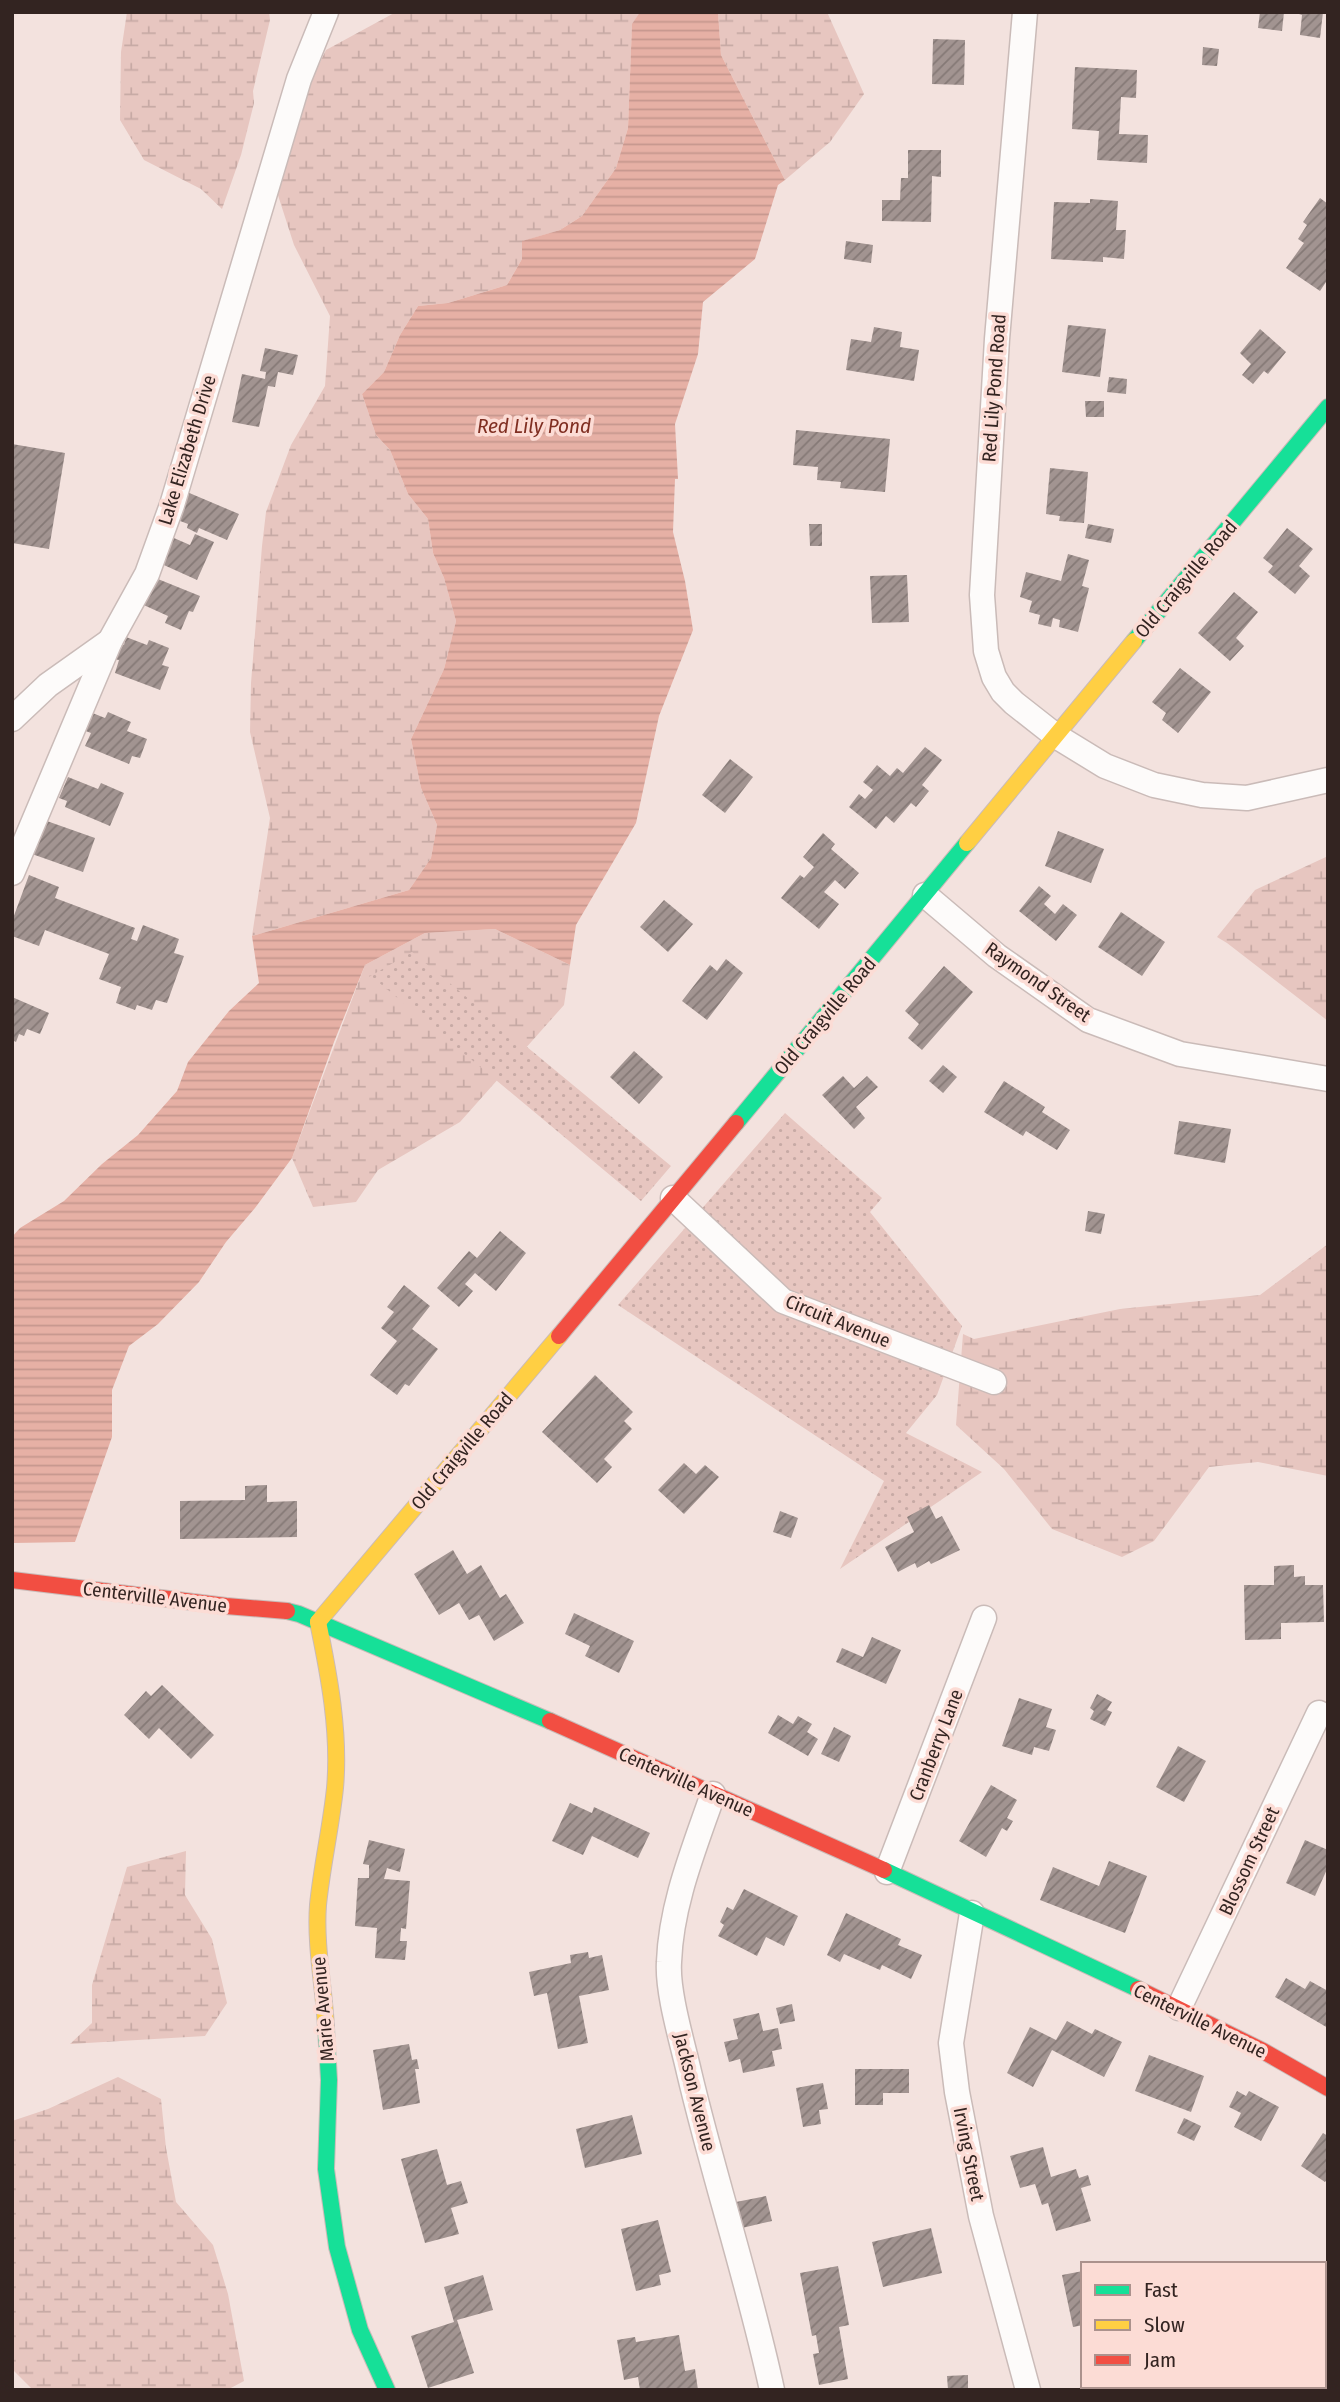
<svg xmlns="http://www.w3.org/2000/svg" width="1340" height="2402" viewBox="0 0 1340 2402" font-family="'Fira Sans Condensed',sans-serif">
<defs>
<pattern id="wetland-marsh" width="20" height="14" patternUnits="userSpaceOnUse" patternTransform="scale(1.75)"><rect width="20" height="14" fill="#e7c6c0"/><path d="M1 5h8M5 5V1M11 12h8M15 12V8" fill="none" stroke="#c7aaa5"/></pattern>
<pattern id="park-dots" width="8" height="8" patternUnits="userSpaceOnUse" patternTransform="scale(1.75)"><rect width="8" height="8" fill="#e7c6c0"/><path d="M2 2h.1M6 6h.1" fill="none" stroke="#c7aaa5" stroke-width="1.8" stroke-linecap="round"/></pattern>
<pattern id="water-rules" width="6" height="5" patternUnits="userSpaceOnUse" patternTransform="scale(1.75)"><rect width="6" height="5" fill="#e6b0a5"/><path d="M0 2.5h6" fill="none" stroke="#c6978e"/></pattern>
<pattern id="building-hatch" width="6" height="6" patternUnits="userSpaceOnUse" patternTransform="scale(1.75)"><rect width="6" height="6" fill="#a29491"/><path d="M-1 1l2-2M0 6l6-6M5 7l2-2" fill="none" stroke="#857976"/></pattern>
</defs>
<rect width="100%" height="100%" fill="#f3e2de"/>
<g fill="url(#wetland-marsh)">
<path d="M 127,12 L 269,12 L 270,20 L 253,91 L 254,103 L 241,155 L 222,209 L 201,189 L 144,160 L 120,120 L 121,52 Z"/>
<path d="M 396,12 L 640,12 L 632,25 L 628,128 L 616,168 L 582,216 L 560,230 L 523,241 L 522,259 L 507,285 L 448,303 L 418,306 L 400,335 L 384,372 L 362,394 L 376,435 L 390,450 L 408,494 L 428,519 L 433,553 L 444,578 L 456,621 L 444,669 L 411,739 L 421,788 L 437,825 L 431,858 L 409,890 L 252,936 L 270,818 L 250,732 L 251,683 L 262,546 L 266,512 L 291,445 L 325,386 L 330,316 L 294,245 L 276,189 L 299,105 L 326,50 Z"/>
<path d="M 718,12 L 827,12 L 864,94 L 830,142 L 785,180 L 721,55 Z"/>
<path d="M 1328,856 L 1328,1021 L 1227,943 L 1217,937 L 1255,890 Z"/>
<path d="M 495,929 L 570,965 L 564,1005 L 460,1122 L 378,1170 L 356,1202 L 313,1207 L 292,1158 L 365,965 L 425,933 Z"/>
<path d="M 1328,1244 L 1328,1476 L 1258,1462 L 1209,1467 L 1154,1541 L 1122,1557 L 1052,1529 L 1004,1469 L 956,1425 L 963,1334 L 974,1339 L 1120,1309 L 1260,1295 Z"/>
<path d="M 186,1851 L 185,1895 L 212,1939 L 227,2003 L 205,2036 L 70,2044 L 92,2023 L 92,1985 L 127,1867 Z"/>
<path d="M 118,2077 L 161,2099 L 166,2148 L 176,2202 L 213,2245 L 228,2294 L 244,2381 L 227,2390 L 33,2390 L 12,2369 L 12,2121 L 48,2109 Z"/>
</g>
<g fill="url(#park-dots)">
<path d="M 412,952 L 671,1166 L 641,1201 L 376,980 L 367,978 Z"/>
<path d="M 785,1113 L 882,1198 L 870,1212 L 962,1326 L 937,1395 L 906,1433 L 982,1472 L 840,1569 L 884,1481 L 618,1305 Z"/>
</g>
<path fill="url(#water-rules)" d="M 640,12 L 718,12 L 721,55 L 785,180 L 778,185 L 755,259 L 703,302 L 698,354 L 675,424 L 678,479 L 675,479 L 673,532 L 685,581 L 693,630 L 659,716 L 636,823 L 576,925 L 570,965 L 495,929 L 425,933 L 365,965 L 334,1042 L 292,1158 L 255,1208 L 226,1242 L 199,1282 L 158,1324 L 129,1346 L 112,1390 L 112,1437 L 75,1542 L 12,1543 L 12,1237 L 20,1228 L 64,1201 L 102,1164 L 138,1135 L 177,1091 L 188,1062 L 229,1011 L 259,983 L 252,936 L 409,890 L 431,858 L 437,825 L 421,788 L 411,739 L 444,669 L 456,621 L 444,578 L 433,553 L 428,519 L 408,494 L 390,450 L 376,435 L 362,394 L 384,372 L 400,335 L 418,306 L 448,303 L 507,285 L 522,259 L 522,241 L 560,230 L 582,216 L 616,168 L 628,128 L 632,24 Z"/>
<g fill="url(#building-hatch)">
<path d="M 1260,12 L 1284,12 L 1282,31 L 1258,28 Z"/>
<path d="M 1293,12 L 1323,12 L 1320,38 L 1300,35 L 1302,15 Z"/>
<path d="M 933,39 L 965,40 L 964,85 L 932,84 Z"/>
<path d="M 1203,47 L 1219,49 L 1217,66 L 1202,65 Z"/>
<path d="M 1075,67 L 1137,70 L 1136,98 L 1121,97 L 1119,134 L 1148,135 L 1147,163 L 1097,160 L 1099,131 L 1072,129 Z"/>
<path d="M 908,150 L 941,150 L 941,177 L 932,176 L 931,222 L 882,221 L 882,200 L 900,200 L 901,178 L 908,178 Z"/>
<path d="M 1320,198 L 1328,204 L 1328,279 L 1320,291 L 1286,268 L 1304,243 L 1298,239 L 1307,225 L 1303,222 Z"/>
<path d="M 1090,199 L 1118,201 L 1116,230 L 1126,230 L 1124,259 L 1103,257 L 1103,262 L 1051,259 L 1054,202 L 1090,203 Z"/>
<path d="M 846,241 L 873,245 L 871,263 L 844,259 Z"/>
<path d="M 1068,325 L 1106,329 L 1100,377 L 1062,372 Z"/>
<path d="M 874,327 L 902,332 L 900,347 L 919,350 L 914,381 L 846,370 L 851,339 L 871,342 Z"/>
<path d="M 1260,329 L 1286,352 L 1268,374 L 1264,371 L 1253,384 L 1242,375 L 1251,364 L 1240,353 Z"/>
<path d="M 265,348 L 298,355 L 293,375 L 278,372 L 275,387 L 268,386 L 259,427 L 232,422 L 242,374 L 265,379 L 266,372 L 260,371 Z"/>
<path d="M 1109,377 L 1127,379 L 1126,394 L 1107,392 Z"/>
<path d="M 1085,401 L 1104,401 L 1104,417 L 1086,417 Z"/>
<path d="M 796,430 L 890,439 L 885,492 L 840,488 L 841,482 L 817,480 L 818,467 L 793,465 Z"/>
<path d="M 12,444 L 65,453 L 49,549 L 12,543 Z"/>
<path d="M 1050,468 L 1088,472 L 1084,523 L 1059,521 L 1060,516 L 1046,514 Z"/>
<path d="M 187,492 L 239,514 L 227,540 L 199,528 L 197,533 L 187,528 L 188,524 L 175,519 Z"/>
<path d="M 809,524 L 822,524 L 822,546 L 810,546 Z"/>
<path d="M 1088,524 L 1114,529 L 1111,543 L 1085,538 Z"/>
<path d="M 1287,528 L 1313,549 L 1299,566 L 1310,576 L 1295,594 L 1268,572 L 1273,566 L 1263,558 Z"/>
<path d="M 195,534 L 214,542 L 197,580 L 155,561 L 167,535 L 190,545 Z"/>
<path d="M 1068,554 L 1089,560 L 1082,586 L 1089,588 L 1078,632 L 1059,627 L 1060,620 L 1053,618 L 1051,627 L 1038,624 L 1040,615 L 1029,612 L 1032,601 L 1020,597 L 1026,572 L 1061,581 Z"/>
<path d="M 148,575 L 200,596 L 193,612 L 189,611 L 181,630 L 165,623 L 168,616 L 137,602 Z"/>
<path d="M 907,575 L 909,622 L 872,623 L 870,576 Z"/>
<path d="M 1234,592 L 1258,612 L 1236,638 L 1244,646 L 1230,661 L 1198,633 Z"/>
<path d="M 126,637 L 147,645 L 149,640 L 169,648 L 162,665 L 169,667 L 160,690 L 115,673 L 119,660 L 114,659 L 120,643 L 124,645 Z"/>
<path d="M 1180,668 L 1211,692 L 1178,733 L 1162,720 L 1166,713 L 1152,702 Z"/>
<path d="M 90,712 L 105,718 L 108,712 L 131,722 L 127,731 L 147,739 L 140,758 L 132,756 L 129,764 L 85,746 L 91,733 L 83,730 Z"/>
<path d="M 925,747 L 942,760 L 922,785 L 929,791 L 916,807 L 911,803 L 894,823 L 886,816 L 876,829 L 849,807 L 859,794 L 865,799 L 873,790 L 863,782 L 877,765 L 890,776 L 897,768 L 903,773 Z"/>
<path d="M 730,759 L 753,777 L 725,813 L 702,795 Z"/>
<path d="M 68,777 L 98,789 L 101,783 L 124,793 L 110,826 L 65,807 L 67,801 L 59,798 Z"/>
<path d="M 44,820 L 95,838 L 83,872 L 32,854 Z"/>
<path d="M 1058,831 L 1104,849 L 1091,883 L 1045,866 Z"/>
<path d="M 823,833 L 835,844 L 831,849 L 859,873 L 845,889 L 835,880 L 824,892 L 839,904 L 819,929 L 781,898 L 800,875 L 804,878 L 814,867 L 803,857 Z"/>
<path d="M 29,875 L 59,887 L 55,898 L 135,928 L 131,939 L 137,941 L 143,925 L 179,939 L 174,953 L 184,956 L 167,1003 L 156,1000 L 152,1010 L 137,1005 L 135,1010 L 116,1003 L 121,987 L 99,979 L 109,954 L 45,930 L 39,946 L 12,936 L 12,921 Z"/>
<path d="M 1039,886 L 1051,896 L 1044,904 L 1055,914 L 1063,904 L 1077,915 L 1056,941 L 1019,911 Z"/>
<path d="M 664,900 L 693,924 L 668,952 L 640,927 Z"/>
<path d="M 1121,912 L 1165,942 L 1142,976 L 1098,947 Z"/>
<path d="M 726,959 L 743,973 L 707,1020 L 682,1001 L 710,965 L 717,971 Z"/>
<path d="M 944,966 L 973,992 L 922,1050 L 908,1038 L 919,1024 L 905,1011 Z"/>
<path d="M 12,997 L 49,1013 L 40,1034 L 27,1029 L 24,1036 L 19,1034 L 16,1042 L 12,1040 Z"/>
<path d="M 634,1051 L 663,1077 L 639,1104 L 610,1077 Z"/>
<path d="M 943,1065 L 957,1077 L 943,1093 L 929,1081 Z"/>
<path d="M 843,1076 L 854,1088 L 867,1076 L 878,1087 L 856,1107 L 865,1118 L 854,1129 L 822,1095 Z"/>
<path d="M 1004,1081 L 1045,1107 L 1042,1112 L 1070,1130 L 1057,1150 L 1026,1131 L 1023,1136 L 984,1112 Z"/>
<path d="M 1179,1121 L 1231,1129 L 1225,1163 L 1174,1154 Z"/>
<path d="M 1088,1211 L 1105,1214 L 1101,1234 L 1085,1231 Z"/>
<path d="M 500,1231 L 526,1253 L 496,1291 L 475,1273 L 465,1284 L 473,1291 L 459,1307 L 437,1288 L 469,1251 L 477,1258 Z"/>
<path d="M 404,1285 L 430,1306 L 412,1329 L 438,1349 L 409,1386 L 405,1384 L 397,1395 L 370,1375 L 397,1341 L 381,1328 L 394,1312 L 387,1307 Z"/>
<path d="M 595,1375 L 633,1412 L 624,1421 L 632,1429 L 604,1459 L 612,1467 L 597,1483 L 542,1432 Z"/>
<path d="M 684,1463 L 696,1474 L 705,1465 L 719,1477 L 684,1514 L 658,1490 Z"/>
<path d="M 267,1485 L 267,1502 L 297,1501 L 297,1537 L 180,1539 L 180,1501 L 245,1500 L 245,1486 Z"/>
<path d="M 929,1505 L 936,1519 L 942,1516 L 960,1550 L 931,1564 L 929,1561 L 917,1568 L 915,1563 L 898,1572 L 885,1547 L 914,1532 L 907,1517 Z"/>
<path d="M 780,1511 L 798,1518 L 791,1538 L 773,1532 Z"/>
<path d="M 453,1550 L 467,1574 L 481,1565 L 500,1598 L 506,1594 L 524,1623 L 494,1641 L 479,1615 L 469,1620 L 459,1603 L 439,1615 L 414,1574 Z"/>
<path d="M 1294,1565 L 1294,1577 L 1305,1576 L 1305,1585 L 1323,1585 L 1324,1622 L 1281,1623 L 1281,1639 L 1245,1640 L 1244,1585 L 1274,1585 L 1274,1566 Z"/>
<path d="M 574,1613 L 634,1641 L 619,1673 L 585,1656 L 590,1646 L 565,1634 Z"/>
<path d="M 872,1637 L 901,1650 L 886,1684 L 836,1662 L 842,1648 L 863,1657 Z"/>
<path d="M 162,1685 L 214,1735 L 191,1759 L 159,1728 L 149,1739 L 124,1715 L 146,1691 L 151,1696 Z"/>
<path d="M 1097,1694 L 1112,1702 L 1107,1710 L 1112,1712 L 1105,1726 L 1090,1719 L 1094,1711 L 1090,1708 Z"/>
<path d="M 1019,1698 L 1052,1709 L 1046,1727 L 1056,1730 L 1049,1751 L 1034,1747 L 1032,1755 L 1002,1746 Z"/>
<path d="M 778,1715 L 793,1724 L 798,1716 L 812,1724 L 807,1732 L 818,1739 L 808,1756 L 768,1733 Z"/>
<path d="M 834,1727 L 851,1736 L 839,1762 L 821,1754 Z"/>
<path d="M 1178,1746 L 1206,1761 L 1184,1802 L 1156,1787 Z"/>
<path d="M 991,1785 L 1017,1800 L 1007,1818 L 1013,1821 L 1007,1831 L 1002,1828 L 986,1857 L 959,1841 Z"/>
<path d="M 570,1803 L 592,1813 L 594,1807 L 650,1833 L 638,1858 L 592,1836 L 583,1855 L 552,1841 Z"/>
<path d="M 369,1840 L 405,1849 L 400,1872 L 387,1868 L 384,1879 L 410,1881 L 406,1929 L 401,1928 L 400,1941 L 407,1941 L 405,1960 L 375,1958 L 377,1928 L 355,1926 L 358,1878 L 369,1878 L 369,1865 L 363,1864 Z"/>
<path d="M 1305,1840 L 1328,1850 L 1328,1867 L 1315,1896 L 1286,1883 Z"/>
<path d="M 1109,1861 L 1147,1876 L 1125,1933 L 1040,1900 L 1053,1867 L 1099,1886 Z"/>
<path d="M 744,1889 L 798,1916 L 784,1946 L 766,1937 L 757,1956 L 718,1936 L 724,1925 L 720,1922 L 727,1907 L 733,1910 Z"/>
<path d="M 846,1913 L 901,1939 L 898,1945 L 922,1955 L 911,1979 L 882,1965 L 880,1970 L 844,1954 L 840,1962 L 827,1955 Z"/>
<path d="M 588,1952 L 589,1958 L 602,1955 L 609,1990 L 579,1996 L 588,2043 L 558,2049 L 547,1993 L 534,1996 L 529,1972 L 571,1963 L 570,1955 Z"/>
<path d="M 1286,1978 L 1305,1989 L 1310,1981 L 1328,1991 L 1328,2028 L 1275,1997 Z"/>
<path d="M 792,2004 L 795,2021 L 780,2024 L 776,2008 Z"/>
<path d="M 759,2013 L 763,2031 L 778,2028 L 782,2049 L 772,2051 L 775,2066 L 743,2073 L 740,2059 L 729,2062 L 724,2042 L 738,2039 L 733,2019 Z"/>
<path d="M 1067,2021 L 1092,2034 L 1095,2029 L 1122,2042 L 1104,2077 L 1052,2050 L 1033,2087 L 1007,2073 L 1030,2027 L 1056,2040 Z"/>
<path d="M 409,2044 L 412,2060 L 417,2059 L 419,2069 L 415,2069 L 420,2103 L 383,2110 L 373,2050 Z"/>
<path d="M 1149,2055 L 1204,2076 L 1191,2112 L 1135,2091 Z"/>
<path d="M 855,2069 L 909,2069 L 909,2093 L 883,2093 L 883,2105 L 855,2105 Z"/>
<path d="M 823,2083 L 828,2109 L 819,2110 L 821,2124 L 803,2127 L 796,2088 Z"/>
<path d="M 1237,2091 L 1246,2096 L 1249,2091 L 1279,2107 L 1261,2141 L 1234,2127 L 1241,2113 L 1229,2107 Z"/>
<path d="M 632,2115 L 642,2154 L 585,2168 L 576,2129 Z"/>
<path d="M 1184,2118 L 1201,2126 L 1194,2141 L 1177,2133 Z"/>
<path d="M 1323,2133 L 1328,2136 L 1328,2177 L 1325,2182 L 1301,2166 Z"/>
<path d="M 1043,2147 L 1051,2177 L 1076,2169 L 1079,2178 L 1088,2175 L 1091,2185 L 1081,2188 L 1091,2221 L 1056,2231 L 1048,2203 L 1042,2205 L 1035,2184 L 1020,2188 L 1010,2156 Z"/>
<path d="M 437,2149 L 447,2185 L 461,2181 L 468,2203 L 451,2208 L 459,2234 L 425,2243 L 401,2159 Z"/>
<path d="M 766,2196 L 772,2221 L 742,2228 L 736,2202 Z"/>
<path d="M 658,2220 L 671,2272 L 659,2275 L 661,2285 L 636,2291 L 621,2229 Z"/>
<path d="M 931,2228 L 942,2273 L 883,2287 L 872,2242 Z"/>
<path d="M 838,2266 L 849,2325 L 839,2327 L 848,2379 L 819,2385 L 813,2354 L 819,2353 L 816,2335 L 812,2336 L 800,2273 Z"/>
<path d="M 1083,2271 L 1083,2325 L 1073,2327 L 1062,2275 Z"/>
<path d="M 483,2275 L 493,2310 L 457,2320 L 474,2373 L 428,2388 L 411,2336 L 454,2322 L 444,2287 Z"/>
<path d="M 679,2335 L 685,2371 L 695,2369 L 698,2390 L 640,2390 L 638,2377 L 624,2380 L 617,2340 L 635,2337 L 636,2342 Z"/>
<path d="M 968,2375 L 968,2390 L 948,2390 L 947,2376 Z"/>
<path d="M 1085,2386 L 1129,2386 L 1130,2390 L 1074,2390 Z"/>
<path d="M 1157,2386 L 1213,2386 L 1213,2390 L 1158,2390 Z"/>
</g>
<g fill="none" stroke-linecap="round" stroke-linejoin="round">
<g stroke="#cabbb8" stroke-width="27">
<g id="street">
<path d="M 1025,12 L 997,339 L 982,595 L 986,651 L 994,677 L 1003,692 L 1014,703 L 1056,736 L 1105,766 L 1154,785 L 1202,795 L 1247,798 L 1328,780"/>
<path d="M 12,719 L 48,685 L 110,641"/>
<path d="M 12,873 L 110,641 L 147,574 L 172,505 L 299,79 L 326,12"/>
<path d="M 925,895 L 997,956 L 1088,1020 L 1180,1054 L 1328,1079"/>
<path d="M 673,1198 L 783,1301 L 994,1382"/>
<path d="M 713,1794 C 694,1849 671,1904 669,1962 C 667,1992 682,2041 689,2072 C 714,2178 749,2283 772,2390"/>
<path d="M 887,1872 L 984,1618"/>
<path d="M 972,1913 L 951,2043 L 957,2092 L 981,2216 L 1028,2390"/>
<path d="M 1179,2008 L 1319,1713"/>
</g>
</g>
<g stroke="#cabbb8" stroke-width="18">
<g id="fast">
<path d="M 1134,641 L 1328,407"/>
<path d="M 736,1123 L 967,843"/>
<path d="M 287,1611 L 299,1614 L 550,1721"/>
<path d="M 884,1870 L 1138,1989"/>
<path d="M 326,2028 L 329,2080 L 326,2169 L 337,2247 L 360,2330 L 387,2390"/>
</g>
</g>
<g stroke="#cabbb8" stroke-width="18">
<g id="slow">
<path d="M 967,843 L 1134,641"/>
<path d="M 318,1622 L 559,1336"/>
<path d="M 318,1622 C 329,1675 340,1733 335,1788 C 331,1827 322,1865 318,1905 C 315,1946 324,1987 326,2028"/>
</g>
</g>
<g stroke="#cabbb8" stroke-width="18">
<g id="jam">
<path d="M 559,1336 L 736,1123"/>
<path d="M 12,1580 L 226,1606 L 287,1611"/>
<path d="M 550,1721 L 884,1870"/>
<path d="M 1138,1989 L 1263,2051 L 1328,2088"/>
</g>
</g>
<use href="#street" stroke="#fdfbfa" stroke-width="24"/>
<use href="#fast" stroke="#16e098" stroke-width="16"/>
<use href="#slow" stroke="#ffcf43" stroke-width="16"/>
<use href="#jam" stroke="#f24e42" stroke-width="16"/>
</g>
<g text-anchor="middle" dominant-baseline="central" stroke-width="7" stroke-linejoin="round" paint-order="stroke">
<g font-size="19" fill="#332421" stroke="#fcdcd5">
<text transform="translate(994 388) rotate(-86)">Red Lily Pond Road</text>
<text transform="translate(187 450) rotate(-73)">Lake Elizabeth Drive</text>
<text transform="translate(1186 579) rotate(-50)">Old Craigville Road</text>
<text transform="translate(1038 982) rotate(35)">Raymond Street</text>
<text transform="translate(825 1016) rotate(-50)">Old Craigville Road</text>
<text transform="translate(838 1321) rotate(22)">Circuit Avenue</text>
<text transform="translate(462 1451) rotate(-50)">Old Craigville Road</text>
<text transform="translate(155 1597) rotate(7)">Centerville Avenue</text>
<text transform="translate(936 1745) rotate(-69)">Cranberry Lane</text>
<text transform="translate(686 1782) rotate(24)">Centerville Avenue</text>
<text transform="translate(1249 1861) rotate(-65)">Blossom Street</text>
<text transform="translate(323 2009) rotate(-95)">Marie Avenue</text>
<text transform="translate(1200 2021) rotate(26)">Centerville Avenue</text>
<text transform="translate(695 2092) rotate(76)">Jackson Avenue</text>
<text transform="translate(969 2154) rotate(79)">Irving Street</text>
</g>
<g font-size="21" font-style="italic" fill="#802f22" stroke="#fcdcd5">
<text x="534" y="426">Red Lily Pond</text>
</g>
</g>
<rect width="1340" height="2402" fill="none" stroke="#332421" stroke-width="28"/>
<rect x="1081" y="2262" width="245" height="126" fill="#fcdcd5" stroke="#ac928d" stroke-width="2"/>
<rect x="1095" y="2285" width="35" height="10" fill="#16e098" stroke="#ac928d" stroke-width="2"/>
<text x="1144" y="2297" font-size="21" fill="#332421">Fast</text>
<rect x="1095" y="2320" width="35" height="10" fill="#ffcf43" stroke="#ac928d" stroke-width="2"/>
<text x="1144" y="2332" font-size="21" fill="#332421">Slow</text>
<rect x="1095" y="2355" width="35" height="10" fill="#f24e42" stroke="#ac928d" stroke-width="2"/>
<text x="1144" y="2367" font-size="21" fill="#332421">Jam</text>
</svg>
